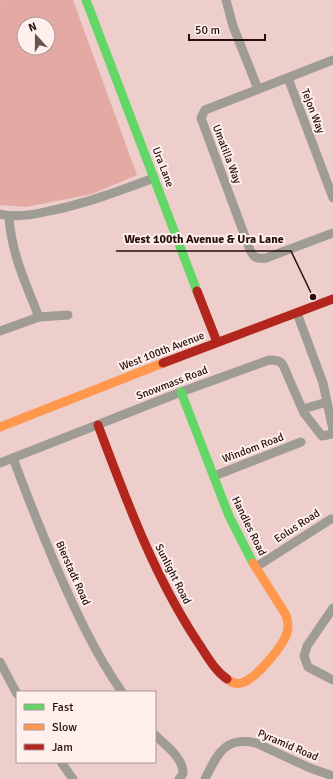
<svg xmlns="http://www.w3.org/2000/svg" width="333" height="779" viewBox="0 0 333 779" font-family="Signika,sans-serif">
<rect width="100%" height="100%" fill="#edceca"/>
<path fill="#e3a9a2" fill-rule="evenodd" d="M 2,0 L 73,0 L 137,175 L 92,194 L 26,207 L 0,205 L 0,1 ZM 24,24 L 48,24 L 48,48 L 24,48 Z"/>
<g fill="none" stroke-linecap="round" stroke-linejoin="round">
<g stroke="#9f9b95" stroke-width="9">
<path d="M 226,0 L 233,26 L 258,89"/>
<path d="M 333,60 L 205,110 L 201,118 L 250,250 C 254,258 257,259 266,258 L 333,233"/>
<path d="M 288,78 L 333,198"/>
<path d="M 0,214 C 16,218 33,215 49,211 C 85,204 119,191 154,178"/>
<path d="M 9,216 C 11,253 26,284 39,317"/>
<path d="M 297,313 L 323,383 L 333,430"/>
<path d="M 0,331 L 39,317 L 68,315"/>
<path d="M 303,409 L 327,402"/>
<path d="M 13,458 C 27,496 42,533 58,571 C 76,612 96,655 122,692"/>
<path d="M 0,463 L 181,392 L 269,360 C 274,360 280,360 283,365 L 304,413 L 322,436 L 333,434"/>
<path d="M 214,476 L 301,442"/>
<path d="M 256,567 L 331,519"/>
<path d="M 333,608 L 307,646 L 304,656 L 308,667 L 333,680"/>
<path d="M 0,662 L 17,694"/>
<path d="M 155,735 C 165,745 184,758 183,774 L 179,779"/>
<path d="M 61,762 L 73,779"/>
<path d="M 205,779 C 217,755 224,736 256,743 L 310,768 L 333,776"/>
</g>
<g stroke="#63d668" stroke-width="9">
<path d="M 86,0 L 197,291"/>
<path d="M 181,392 L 229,516 L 253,563"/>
</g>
<g stroke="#ff974d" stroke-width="9">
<path d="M 0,427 L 163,363"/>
<path d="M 227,679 C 232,683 238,685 244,682 C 257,677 283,646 287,633 C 289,627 288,621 286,615 L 253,563"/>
</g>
<g stroke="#b3261e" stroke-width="9">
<path d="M 197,291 L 217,342"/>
<path d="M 163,363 L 333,299"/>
<path d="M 98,425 C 126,499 153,574 197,641 C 206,654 214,670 227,679"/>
</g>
</g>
<g text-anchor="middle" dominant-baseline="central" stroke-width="4" stroke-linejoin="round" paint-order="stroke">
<g font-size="11" fill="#270f0c" stroke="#fff0ee">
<text transform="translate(313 111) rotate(69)">Tejon Way</text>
<text transform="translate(227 154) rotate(69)">Umatilla Way</text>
<text transform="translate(163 167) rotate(69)">Ura Lane</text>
<text transform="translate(162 351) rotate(-21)">West 100th Avenue</text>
<text transform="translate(172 383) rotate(-21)">Snowmass Road</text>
<text transform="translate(253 448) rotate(-21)">Windom Road</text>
<text transform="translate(249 526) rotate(64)">Handles Road</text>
<text transform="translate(297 526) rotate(-33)">Eolus Road</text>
<text transform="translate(73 573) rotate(66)">Bierstadt Road</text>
<text transform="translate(173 574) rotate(63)">Sunlight Road</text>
<text transform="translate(288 745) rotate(23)">Pyramid Road</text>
</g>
</g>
<path fill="none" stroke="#270f0c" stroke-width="1.5" d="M313 297L291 251H116"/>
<circle fill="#270f0c" stroke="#fff0ee" stroke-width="1.5" cx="313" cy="297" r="4"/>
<g font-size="12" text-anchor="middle" font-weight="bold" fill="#270f0c" stroke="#fff0ee" stroke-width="4" stroke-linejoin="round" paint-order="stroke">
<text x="204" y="243">West 100th Avenue &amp; Ura Lane</text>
</g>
<rect x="16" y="691" width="140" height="72" fill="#fff0ee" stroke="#a99694"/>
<rect x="24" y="704" width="20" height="6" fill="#63d668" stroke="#a99694"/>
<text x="52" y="711" font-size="12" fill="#270f0c">Fast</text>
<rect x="24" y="724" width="20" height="6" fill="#ff974d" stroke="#a99694"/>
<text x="52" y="731" font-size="12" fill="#270f0c">Slow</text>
<rect x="24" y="744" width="20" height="6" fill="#b3261e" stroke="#a99694"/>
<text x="52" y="751" font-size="12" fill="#270f0c">Jam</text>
<g transform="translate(36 36) rotate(339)"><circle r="19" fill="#fff0ee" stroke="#a99694"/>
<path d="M0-3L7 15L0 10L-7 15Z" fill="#6c524e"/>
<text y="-6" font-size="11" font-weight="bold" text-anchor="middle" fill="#270f0c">N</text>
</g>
<path d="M189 34v6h76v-6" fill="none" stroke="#270f0c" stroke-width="2"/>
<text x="195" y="34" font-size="12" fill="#270f0c" stroke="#fff0ee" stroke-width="3" paint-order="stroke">50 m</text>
</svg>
